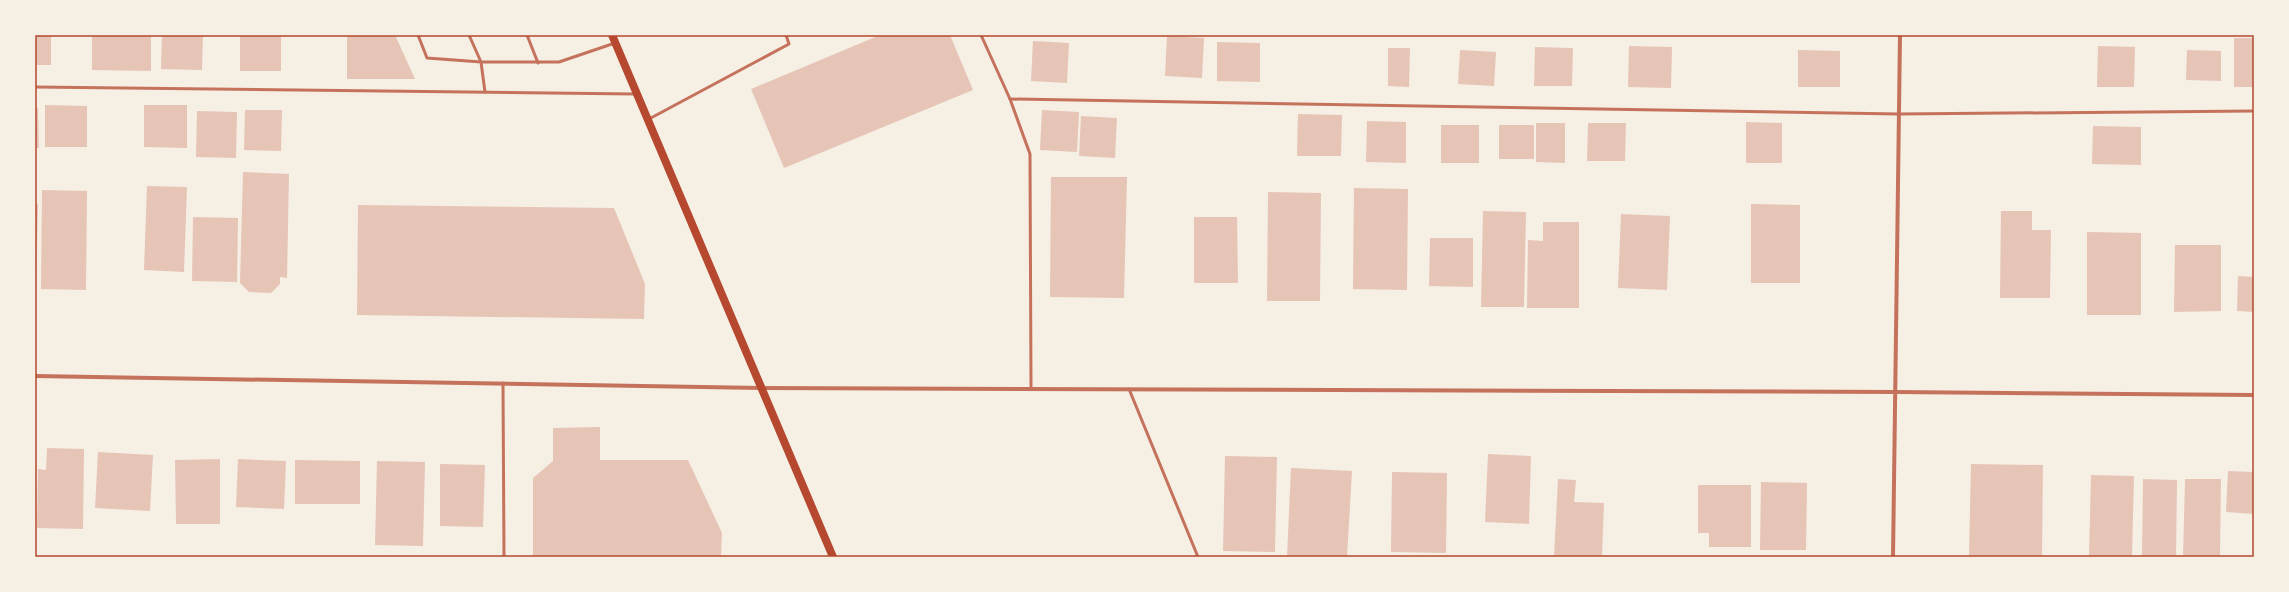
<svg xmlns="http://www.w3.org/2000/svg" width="2289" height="592" viewBox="0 0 2289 592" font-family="'Noto Sans',sans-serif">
<rect width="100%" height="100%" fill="#f6efe4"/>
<g fill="#e6c5b7">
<rect x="35" y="35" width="16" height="30"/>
<path d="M 92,35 L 151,35 L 151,71 L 92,70 Z"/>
<path d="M 162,35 L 203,35 L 202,70 L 161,69 Z"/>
<rect x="240" y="35" width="41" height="36"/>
<path d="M 347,35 L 395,35 L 415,79 L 347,79 Z"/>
<path d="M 880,35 L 950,35 L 973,90 L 784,168 L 751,89 Z"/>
<path d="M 1167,36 L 1204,38 L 1202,78 L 1165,76 Z"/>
<rect x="2234" y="38" width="20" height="49"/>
<path d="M 1033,41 L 1069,43 L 1067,83 L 1031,81 Z"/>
<path d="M 1217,42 L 1260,43 L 1260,82 L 1217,81 Z"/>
<path d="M 1629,46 L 1672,47 L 1671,88 L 1628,87 Z"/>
<path d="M 2098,46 L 2135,47 L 2134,87 L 2097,87 Z"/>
<path d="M 1535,47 L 1573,48 L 1572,86 L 1534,86 Z"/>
<path d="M 1388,48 L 1410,48 L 1409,87 L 1388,86 Z"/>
<path d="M 1460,50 L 1496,52 L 1494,86 L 1458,84 Z"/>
<path d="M 1798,50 L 1840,51 L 1840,87 L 1798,87 Z"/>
<path d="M 2187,50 L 2221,51 L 2221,81 L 2186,80 Z"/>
<path d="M 45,105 L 87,106 L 87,147 L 45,147 Z"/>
<path d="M 144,105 L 187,105 L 187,148 L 144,147 Z"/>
<path d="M 35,108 L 38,108 L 39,148 L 35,148 Z"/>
<path d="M 245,110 L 282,110 L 281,151 L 244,150 Z"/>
<path d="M 1042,110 L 1079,112 L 1077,152 L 1040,150 Z"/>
<path d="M 197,111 L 237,112 L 236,158 L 196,157 Z"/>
<path d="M 1298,114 L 1342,115 L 1341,156 L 1297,156 Z"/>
<path d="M 1081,116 L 1117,118 L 1115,158 L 1079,156 Z"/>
<path d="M 1367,121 L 1406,122 L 1406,163 L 1366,162 Z"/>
<path d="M 1746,122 L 1782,123 L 1782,163 L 1746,163 Z"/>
<path d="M 1536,123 L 1565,123 L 1565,163 L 1536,162 Z"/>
<path d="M 1588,123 L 1626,123 L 1625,161 L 1587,161 Z"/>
<rect x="1441" y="125" width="38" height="38"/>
<rect x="1499" y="125" width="35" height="34"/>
<path d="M 2093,126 L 2141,127 L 2141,165 L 2092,164 Z"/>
<path d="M 243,172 L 289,174 L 287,278 L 280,277 L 280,284 L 271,293 L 249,292 L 240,283 Z"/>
<path d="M 1051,177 L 1127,177 L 1124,298 L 1050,297 Z"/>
<path d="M 147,186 L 187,187 L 184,272 L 144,270 Z"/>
<path d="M 1354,188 L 1408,189 L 1407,290 L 1353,289 Z"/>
<path d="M 42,190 L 87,191 L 86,290 L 41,289 Z"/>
<path d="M 1268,192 L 1321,193 L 1320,301 L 1267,301 Z"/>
<path d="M 35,204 L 38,204 L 36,290 L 35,290 Z"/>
<path d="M 1751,204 L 1800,205 L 1800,283 L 1751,283 Z"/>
<path d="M 358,205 L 614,208 L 645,284 L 644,319 L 357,315 Z"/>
<path d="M 1483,211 L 1526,212 L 1524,307 L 1481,307 Z"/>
<path d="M 2001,211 L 2032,211 L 2032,230 L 2051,230 L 2050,298 L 2000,298 Z"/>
<path d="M 1621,214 L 1670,216 L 1667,290 L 1618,288 Z"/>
<path d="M 193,217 L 238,218 L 237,282 L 192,281 Z"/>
<path d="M 1194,217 L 1237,217 L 1238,283 L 1194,283 Z"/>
<path d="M 1543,222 L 1579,222 L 1579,308 L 1527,308 L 1528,240 L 1543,241 Z"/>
<path d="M 2087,232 L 2141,233 L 2141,315 L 2087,315 Z"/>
<path d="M 1430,238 L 1473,238 L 1473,287 L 1429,286 Z"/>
<path d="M 2175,245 L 2221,245 L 2221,311 L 2174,312 Z"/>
<path d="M 2238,276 L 2254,277 L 2254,312 L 2237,311 Z"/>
<path d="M 600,427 L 600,460 L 688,460 L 722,533 L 721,557 L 533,557 L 533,478 L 553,461 L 553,428 Z"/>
<path d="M 47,448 L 84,449 L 83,529 L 37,528 L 38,469 L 46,470 Z"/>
<path d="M 98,452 L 153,455 L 150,511 L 95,508 Z"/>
<path d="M 1488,454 L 1531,456 L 1529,524 L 1485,522 Z"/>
<path d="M 1225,456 L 1277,457 L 1275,552 L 1223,551 Z"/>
<path d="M 220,459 L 220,524 L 176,524 L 175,460 Z"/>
<path d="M 238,459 L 286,461 L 284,509 L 236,507 Z"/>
<path d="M 295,460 L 360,461 L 360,504 L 295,504 Z"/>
<path d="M 377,461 L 425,462 L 423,546 L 375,545 Z"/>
<path d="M 440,464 L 485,465 L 483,527 L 440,526 Z"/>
<path d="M 1971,464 L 2043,465 L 2042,557 L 1969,557 Z"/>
<path d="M 1291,468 L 1352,471 L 1347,557 L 1287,557 Z"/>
<path d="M 2228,471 L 2254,472 L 2254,514 L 2226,512 Z"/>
<path d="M 1392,472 L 1447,473 L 1446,553 L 1391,552 Z"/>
<path d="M 2091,475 L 2134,476 L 2132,557 L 2089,557 Z"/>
<path d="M 1558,479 L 1576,480 L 1574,502 L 1604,503 L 1602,557 L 1554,557 Z"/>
<path d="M 2143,479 L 2177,480 L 2176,557 L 2142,557 Z"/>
<path d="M 2185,479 L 2221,479 L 2220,557 L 2183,557 Z"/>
<path d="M 1761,482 L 1807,483 L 1806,550 L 1760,550 Z"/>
<path d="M 1698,485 L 1751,485 L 1751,547 L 1709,547 L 1709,533 L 1698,533 Z"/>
</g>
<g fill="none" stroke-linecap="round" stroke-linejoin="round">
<g stroke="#c5725c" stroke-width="3">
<path d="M 418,35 L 427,58 L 481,62 L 485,92"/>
<path d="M 469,35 L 481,62 L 559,62 L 615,43"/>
<path d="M 527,35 L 538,63"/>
<path d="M 981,35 L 1010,99 L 1030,154 L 1031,389"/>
<path d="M 35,87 L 635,94"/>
<path d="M 1010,99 L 1899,114 L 2254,111"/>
<path d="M 649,119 L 789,44 L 786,35"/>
<path d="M 503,383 L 504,557"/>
<path d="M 1129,389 L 1198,557"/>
</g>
<g stroke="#c5725c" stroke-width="4">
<path d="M 35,376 L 761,388 L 1896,392 L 2254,395"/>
<path d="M 1893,557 L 1900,35"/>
</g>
<path stroke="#b5482f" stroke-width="8" d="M 612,35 L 833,557"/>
</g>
<rect width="2289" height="592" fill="none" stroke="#f6efe4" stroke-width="72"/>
<rect x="36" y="36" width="2217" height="520" fill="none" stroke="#b5482f" stroke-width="1.5"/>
</svg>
